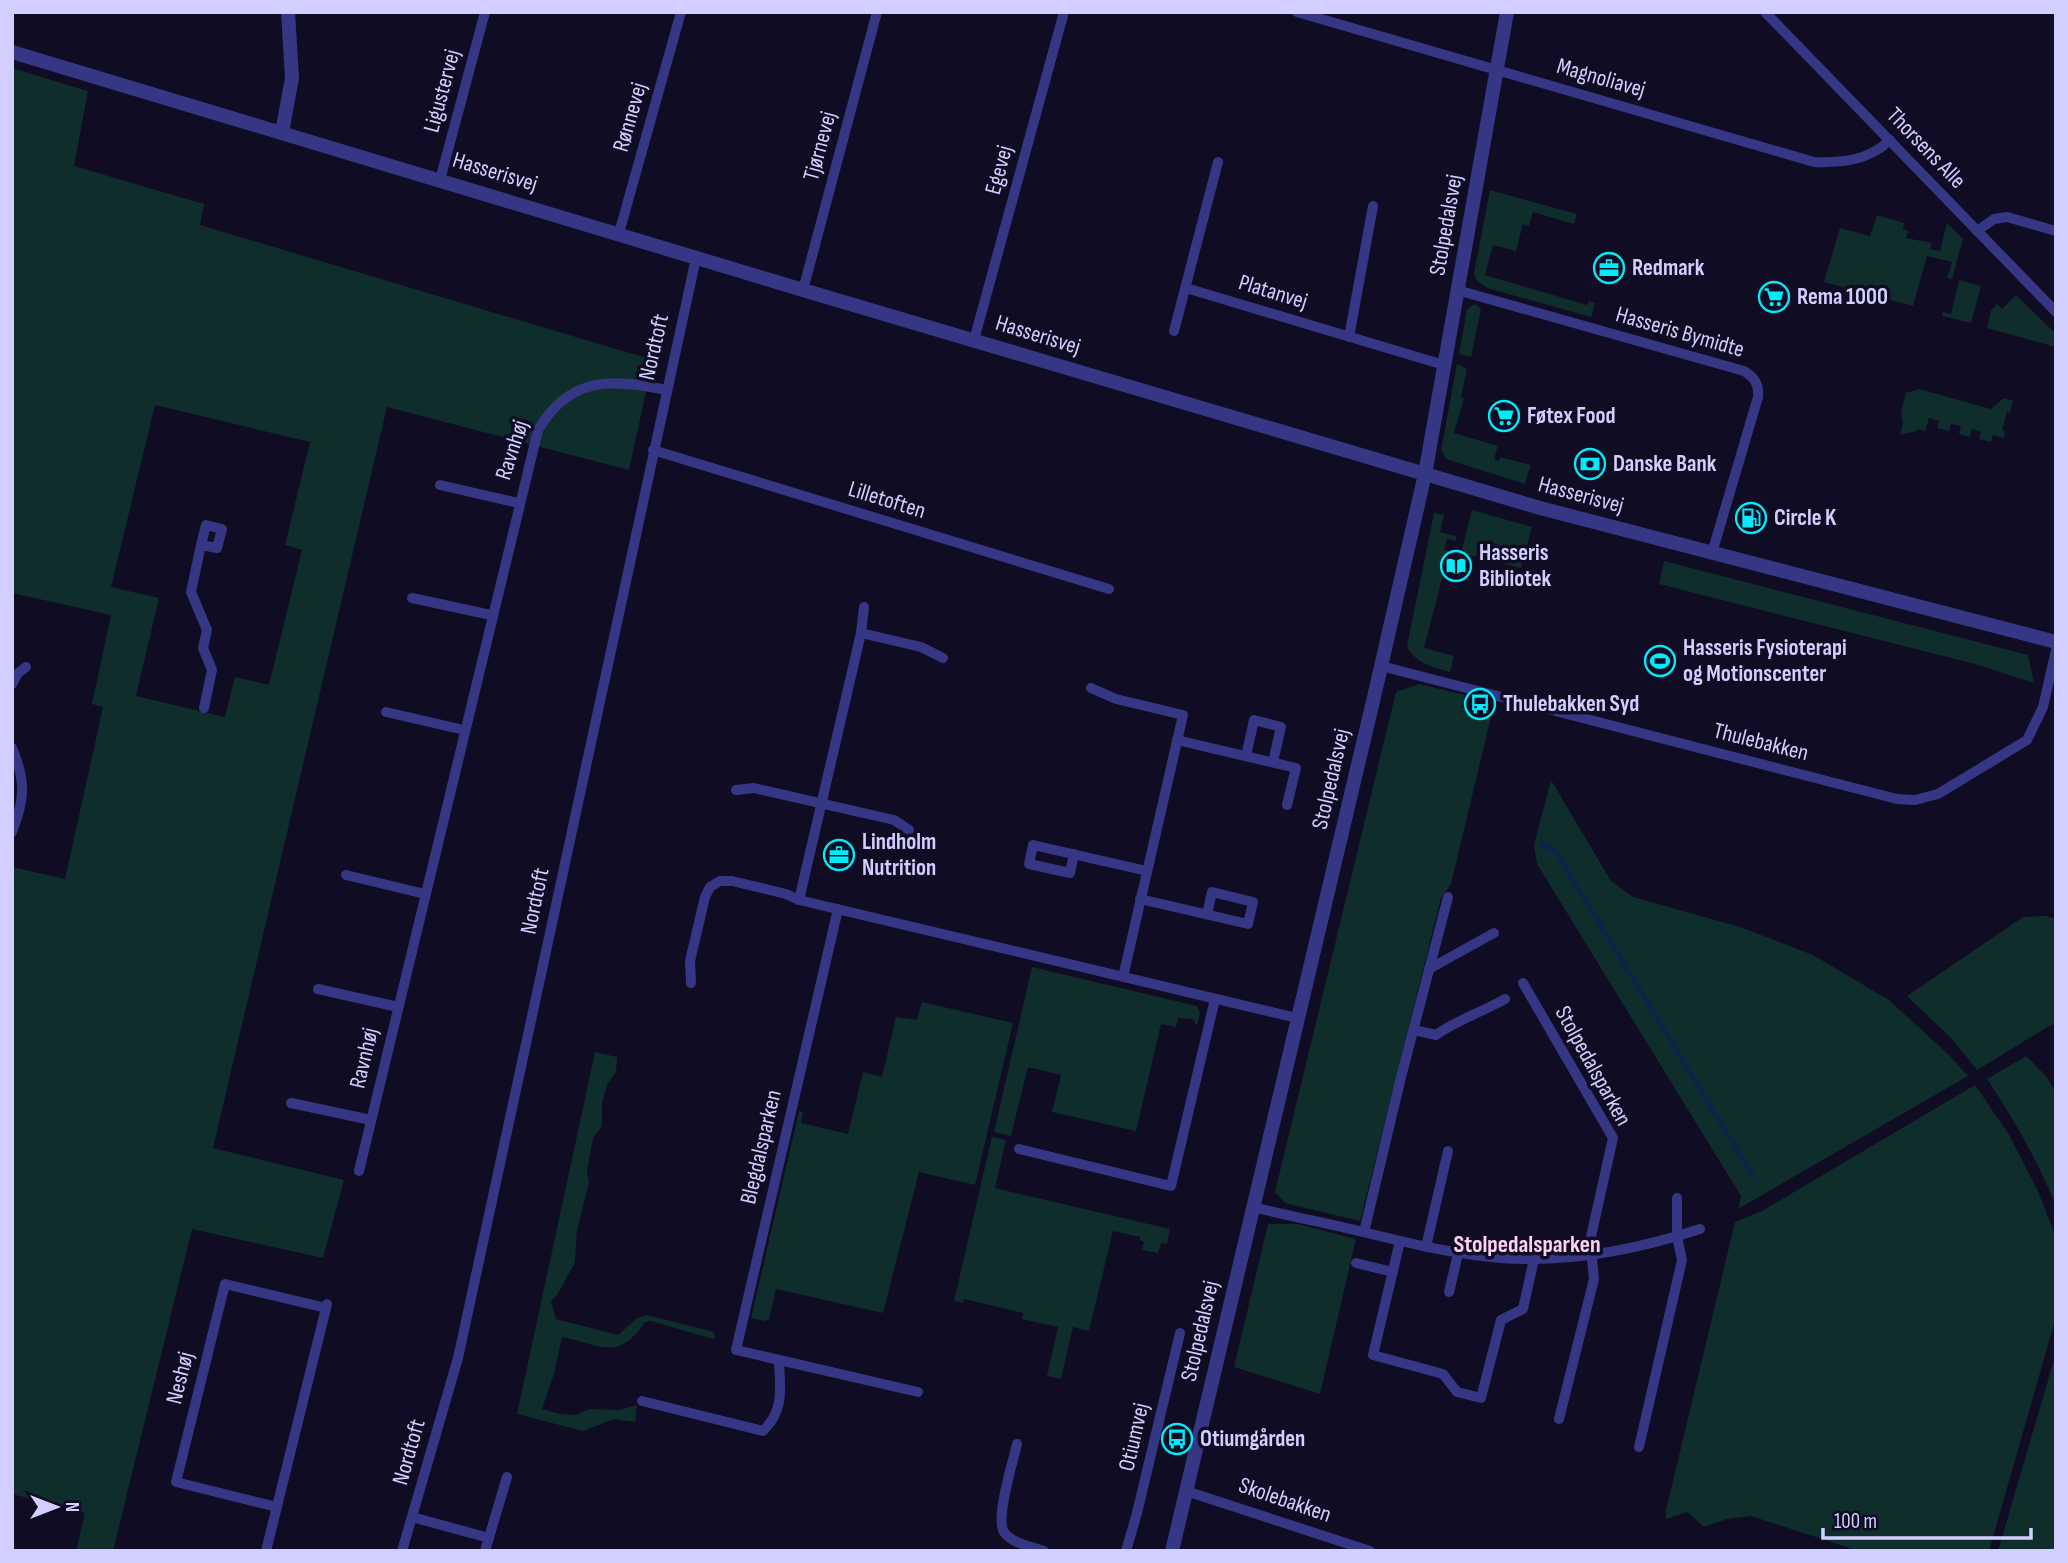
<svg xmlns="http://www.w3.org/2000/svg" width="2068" height="1563" viewBox="0 0 2068 1563" font-family="'Sofia Sans Condensed',sans-serif">
<rect width="100%" height="100%" fill="#0f0c23"/>
<g fill="#0f2d2b" fill-rule="evenodd">
<path d="M 12,68 L 88,91 L 74,166 L 204,204 L 200,225 L 653,360 L 629,470 L 387,407 L 213,1148 L 344,1180 L 323,1258 L 192,1229 L 113,1551 L 76,1551 L 85,1513 L 12,1494 L 12,867 L 65,879 L 103,707 L 92,704 L 111,615 L 12,593 ZM 155,405 L 310,442 L 285,545 L 302,550 L 269,685 L 235,677 L 225,717 L 136,696 L 159,598 L 111,587 Z"/>
<path d="M 1490,190 L 1577,214 L 1574,224 L 1533,212 L 1529,226 L 1523,224 L 1516,251 L 1493,245 L 1485,275 L 1587,305 L 1589,301 L 1595,303 L 1591,317 L 1487,288 L 1476,280 L 1474,273 Z"/>
<path d="M 1877,215 L 1904,223 L 1903,229 L 1908,231 L 1906,238 L 1932,243 L 1930,249 L 1940,251 L 1947,223 L 1963,239 L 1952,279 L 1947,278 L 1952,262 L 1927,256 L 1913,306 L 1824,282 L 1840,228 L 1870,236 Z"/>
<path d="M 1959,280 L 1981,286 L 1971,323 L 1942,316 L 1943,312 L 1951,314 Z"/>
<path d="M 2016,295 L 2056,334 L 2056,347 L 1987,328 L 1991,310 L 1997,304 L 2002,309 Z"/>
<path d="M 1475,304 L 1481,309 L 1471,357 L 1459,354 L 1467,309 Z"/>
<path d="M 1457,364 L 1467,369 L 1461,397 L 1464,399 L 1454,433 L 1498,446 L 1494,459 L 1499,461 L 1500,457 L 1531,465 L 1525,484 L 1446,459 L 1441,450 Z"/>
<path d="M 1919,389 L 1991,409 L 2004,398 L 2013,401 L 2010,412 L 2007,412 L 2002,430 L 2005,432 L 2004,438 L 1993,435 L 1991,442 L 1979,439 L 1981,432 L 1972,429 L 1970,437 L 1959,434 L 1961,426 L 1951,424 L 1949,431 L 1937,428 L 1939,421 L 1929,418 L 1925,431 L 1918,429 L 1917,431 L 1900,435 L 1903,423 L 1901,413 L 1906,393 Z"/>
<path d="M 1472,510 L 1532,527 L 1521,568 L 1461,553 Z"/>
<path d="M 1434,513 L 1444,515 L 1440,532 L 1456,536 L 1456,541 L 1447,539 L 1444,550 L 1453,552 L 1452,557 L 1448,556 L 1424,648 L 1454,656 L 1450,672 C 1434,667 1414,663 1407,646 Z"/>
<path d="M 1664,561 L 2028,655 L 2034,683 L 1975,664 L 1659,584 Z"/>
<path d="M 1419,684 L 1465,695 L 1462,707 L 1491,717 L 1451,884 L 1441,898 L 1360,1221 L 1285,1203 L 1275,1192 L 1396,692 Z"/>
<path d="M 1551,780 L 1611,881 L 1633,897 L 1740,927 L 1813,955 L 1889,1000 L 1949,1055 L 1968,1076 L 1738,1209 L 1741,1196 L 1537,864 L 1534,845 Z"/>
<path d="M 2046,916 L 2056,919 L 2056,1022 L 1977,1070 L 1953,1040 L 1907,996 L 2023,917 Z"/>
<path d="M 1032,967 L 1197,1006 L 1200,1013 L 1197,1026 L 1192,1019 L 1178,1018 L 1176,1027 L 1161,1024 L 1136,1131 L 1052,1112 L 1061,1075 L 1028,1067 L 1011,1136 L 994,1132 Z"/>
<path d="M 922,1002 L 1013,1023 L 975,1185 L 919,1172 L 883,1313 L 776,1289 L 769,1319 L 765,1321 L 751,1318 L 799,1111 L 803,1112 L 801,1123 L 848,1134 L 863,1072 L 882,1077 L 896,1017 L 917,1020 Z"/>
<path d="M 595,1052 L 617,1057 L 616,1072 L 607,1085 L 602,1103 L 602,1126 L 593,1138 L 587,1171 L 589,1182 L 577,1230 L 575,1262 L 559,1292 L 551,1302 L 556,1319 L 618,1335 L 636,1319 L 646,1315 L 711,1331 L 714,1333 L 715,1337 L 713,1339 L 651,1321 L 645,1322 C 618,1362 601,1345 562,1337 L 554,1374 L 542,1409 L 560,1414 L 576,1415 L 589,1409 L 619,1410 L 637,1405 L 635,1422 L 614,1419 L 583,1431 L 517,1414 Z"/>
<path d="M 2026,1056 L 2046,1076 L 2056,1093 L 2056,1206 C 2037,1160 2015,1121 1987,1079 Z"/>
<path d="M 1975,1085 L 2008,1133 L 2038,1191 L 2056,1238 L 2056,1317 L 1989,1551 L 1859,1551 L 1751,1516 L 1727,1519 L 1704,1527 L 1687,1512 L 1666,1519 L 1666,1510 L 1735,1222 L 1762,1211 Z"/>
<path d="M 992,1137 L 1006,1140 L 995,1188 L 1170,1229 L 1167,1244 L 1161,1243 L 1158,1253 L 1142,1250 L 1144,1242 L 1140,1240 L 1140,1237 L 1113,1231 L 1089,1331 L 1073,1327 L 1061,1379 L 1047,1376 L 1058,1327 L 1022,1319 L 1023,1313 L 964,1299 L 963,1303 L 954,1301 Z"/>
<path d="M 1268,1224 L 1298,1224 L 1356,1239 L 1320,1394 L 1234,1367 Z"/>
<path d="M 2056,1353 L 2056,1551 L 1998,1551 Z"/>
</g>
<g fill="none" stroke-linecap="round" stroke-linejoin="round">
<path stroke="#0a2549" stroke-width="4.5" d="M 1541,843 L 1556,852 L 1753,1176"/>
<g stroke="#353684" stroke-width="10">
<path d="M 1297,12 L 1814,162 C 1842,163 1868,161 1890,140"/>
<path d="M 1765,12 L 2056,312"/>
<path d="M 440,180 L 485,12"/>
<path d="M 1977,231 L 1994,219 L 2007,217 L 2056,231"/>
<path d="M 619,233 L 681,12"/>
<path d="M 1186,288 L 1444,365"/>
<path d="M 803,290 L 877,12"/>
<path d="M 1457,290 L 1744,371 C 1755,378 1759,384 1758,397 L 1712,553"/>
<path d="M 1174,331 L 1218,162"/>
<path d="M 1349,337 L 1373,206"/>
<path d="M 974,340 L 1064,12"/>
<path d="M 653,450 L 1109,589"/>
<path d="M 440,485 L 518,503"/>
<path d="M 201,545 L 206,525 L 222,529 L 217,548 L 201,545 L 191,592 L 207,630 L 203,648 L 212,670 L 204,708"/>
<path d="M 412,598 L 491,615"/>
<path d="M 864,607 L 861,633 L 799,900 L 1297,1018"/>
<path d="M 861,633 L 921,647 L 943,658"/>
<path d="M 1381,666 L 1897,799 L 1915,800 L 1938,794 L 2027,740 L 2043,707 L 2056,650"/>
<path d="M 12,684 L 18,673 L 26,667"/>
<path d="M 1091,688 L 1116,699 L 1183,715 L 1123,977"/>
<path d="M 386,712 L 464,730"/>
<path d="M 1177,740 L 1296,768 L 1287,805"/>
<path d="M 12,748 C 26,781 25,799 12,832"/>
<path d="M 1246,756 L 1254,720 L 1281,727 L 1273,762"/>
<path d="M 736,790 L 754,788 L 894,820 L 909,830"/>
<path d="M 1074,854 L 1070,873 L 1029,864 L 1033,845 L 1147,871"/>
<path d="M 346,875 L 425,894"/>
<path d="M 1140,899 L 1248,924 L 1253,902 L 1212,892 L 1207,914"/>
<path d="M 838,909 L 736,1350 L 918,1392"/>
<path d="M 1429,969 L 1494,933"/>
<path d="M 691,983 L 690,961 L 705,897 L 710,887 L 720,881 L 732,881 L 786,894 L 799,900"/>
<path d="M 1523,983 L 1613,1138 L 1590,1241 L 1594,1279 L 1559,1419"/>
<path d="M 318,989 L 398,1007"/>
<path d="M 1414,1030 L 1436,1035 C 1457,1020 1482,1012 1505,999"/>
<path d="M 291,1103 L 371,1120"/>
<path d="M 1019,1149 L 1171,1186 L 1215,999"/>
<path d="M 359,1171 L 538,430 C 569,377 611,378 666,390"/>
<path d="M 1253,1207 C 1289,1216 1326,1223 1363,1232 C 1408,1243 1453,1254 1500,1258 C 1567,1263 1636,1250 1700,1229"/>
<path d="M 1364,1232 L 1401,1077 L 1448,897"/>
<path d="M 1400,1241 L 1373,1355 L 1443,1374 L 1457,1392 L 1481,1398 L 1501,1320 L 1523,1309 L 1534,1259"/>
<path d="M 1426,1247 L 1448,1151"/>
<path d="M 1356,1263 L 1393,1272"/>
<path d="M 1449,1292 L 1458,1254"/>
<path d="M 642,1401 L 763,1431 C 785,1409 780,1390 779,1360"/>
<path d="M 1017,1444 C 1013,1462 995,1518 1004,1532 C 1011,1543 1032,1547 1044,1551"/>
<path d="M 1639,1447 L 1682,1260 L 1677,1237 L 1677,1198"/>
<path d="M 1186,1491 L 1370,1551"/>
<path d="M 277,1507 L 176,1482 L 225,1284 L 326,1308"/>
<path d="M 412,1517 L 489,1538"/>
<path d="M 266,1551 L 327,1304"/>
<path d="M 402,1551 L 458,1358 L 696,258"/>
<path d="M 485,1551 L 507,1477"/>
<path d="M 1126,1551 L 1137,1513 L 1180,1333"/>
</g>
<g stroke="#353684" stroke-width="14">
<path d="M 12,52 L 803,290 L 1540,508 L 2056,642"/>
<path d="M 282,132 L 292,78 L 288,12"/>
<path d="M 1172,1551 L 1374,697 L 1425,474 L 1507,12"/>
</g>
</g>
<defs>
<g id="office-ring" transform="scale(1.575)"><circle r="9.5" fill="#0f0c23" stroke="#00ecf9" stroke-width="1.5"/><path d="M-6-3h4V-5.5h4V-3h4V5H-6ZM-1-4.5V-3h2v-1.5ZM-6 0V1H6V0Z" fill="#00ecf9"/></g>
<g id="supermarket-ring" transform="scale(1.575)"><circle r="9.5" fill="#0f0c23" stroke="#00ecf9" stroke-width="1.5"/><path d="M-6-5.5h2.5l.6 2H6L4.5 2H-2.5L-4.4-4H-6ZM-1.5 3.2a1.3 1.3 0 1 0 .1 0ZM3 3.2a1.3 1.3 0 1 0 .1 0Z" fill="#00ecf9"/></g>
<g id="bank-ring" transform="scale(1.575)"><circle r="9.5" fill="#0f0c23" stroke="#00ecf9" stroke-width="1.5"/><path d="M-6-4H6V4H-6ZM0-2.3a2.3 2.3 0 1 0 0 4.6a2.3 2.3 0 1 0 0-4.6Z" fill="#00ecf9"/></g>
<g id="fuel-ring" transform="scale(1.575)"><circle r="9.5" fill="#0f0c23" stroke="#00ecf9" stroke-width="1.5"/><path d="M-5.5-6h7V0h2V4h1.3V-2.5L3-4.5l.8-.8L6-3V5H2.5V1h-1V6h-7ZM-4.2-4.7v3.2H.2V-4.7Z" fill="#00ecf9"/></g>
<g id="library-ring" transform="scale(1.575)"><circle r="9.5" fill="#0f0c23" stroke="#00ecf9" stroke-width="1.5"/><path d="M-6-4Q-3-5.5-.7-3.5V5Q-3 3-6 4ZM6-4Q3-5.5 .7-3.5V5Q3 3 6 4Z" fill="#00ecf9"/></g>
<g id="stadium-ring" transform="scale(1.575)"><circle r="9.5" fill="#0f0c23" stroke="#00ecf9" stroke-width="1.5"/><path d="M0-5a6.5 5 0 1 0 0 10a6.5 5 0 1 0 0-10ZM-3.5-1.8h7v3.6h-7Z" fill="#00ecf9"/></g>
<g id="bus-ring" transform="scale(1.575)"><circle r="9.5" fill="#0f0c23" stroke="#00ecf9" stroke-width="1.5"/><path d="M-5-6H5V4H4V6H2V4H-2V6H-4V4H-5ZM-3.5-4V0h7V-4ZM-3.5 1.2v1.5H-2V1.2ZM2 1.2v1.5H3.5V1.2Z" fill="#00ecf9"/></g>
</defs>
<g fill-rule="evenodd">
<use href="#office-ring" x="1609" y="268"/>
<use href="#supermarket-ring" x="1774" y="297"/>
<use href="#supermarket-ring" x="1504" y="416"/>
<use href="#bank-ring" x="1590" y="464"/>
<use href="#fuel-ring" x="1751" y="518"/>
<use href="#library-ring" x="1456" y="566"/>
<use href="#stadium-ring" x="1660" y="661"/>
<use href="#bus-ring" x="1480" y="704"/>
<use href="#office-ring" x="839" y="855"/>
<use href="#bus-ring" x="1177" y="1439"/>
</g>
<g text-anchor="middle" dominant-baseline="central" stroke-width="7" stroke-linejoin="round" paint-order="stroke">
<g font-size="23" fill="#d2ceff" stroke="#0f0c23">
<text transform="translate(1601 78) rotate(16)">Magnoliavej</text>
<text transform="translate(442 91) rotate(-75)">Ligustervej</text>
<text transform="translate(630 117) rotate(-74)">Rønnevej</text>
<text transform="translate(820 146) rotate(-75)">Tjørnevej</text>
<text transform="translate(1926 148) rotate(46)">Thorsens Alle</text>
<text transform="translate(999 170) rotate(-75)">Egevej</text>
<text transform="translate(495 172) rotate(17)">Hasserisvej</text>
<text transform="translate(1446 225) rotate(-80)">Stolpedalsvej</text>
<text transform="translate(1273 292) rotate(17)">Platanvej</text>
<text transform="translate(1680 332) rotate(16)">Hasseris Bymidte</text>
<text transform="translate(1038 335) rotate(17)">Hasserisvej</text>
<text transform="translate(654 347) rotate(-77)">Nordtoft</text>
<text transform="translate(512 450) rotate(-72)">Ravnhøj</text>
<text transform="translate(1581 495) rotate(15)">Hasserisvej</text>
<text transform="translate(887 500) rotate(17)">Lilletoften</text>
<text transform="translate(1761 742) rotate(14)">Thulebakken</text>
<text transform="translate(1331 779) rotate(-77)">Stolpedalsvej</text>
<text transform="translate(535 901) rotate(-78)">Nordtoft</text>
<text transform="translate(364 1058) rotate(-77)">Ravnhøj</text>
<text transform="translate(1593 1066) rotate(61)">Stolpedalsparken</text>
<text transform="translate(761 1147) rotate(-77)">Blegdalsparken</text>
<text transform="translate(1200 1331) rotate(-77)">Stolpedalsvej</text>
<text transform="translate(180 1378) rotate(-76)">Neshøj</text>
<text transform="translate(1134 1437) rotate(-77)">Otiumvej</text>
<text transform="translate(409 1452) rotate(-74)">Nordtoft</text>
<text transform="translate(1285 1500) rotate(19)">Skolebakken</text>
</g>
<g font-size="23" font-weight="bold" fill="#d2ceff" stroke="#0f0c23" text-anchor="start">
<text x="1632" y="268">Redmark</text>
<text x="1797" y="297">Rema 1000</text>
<text x="1527" y="416">Føtex Food</text>
<text x="1613" y="464">Danske Bank</text>
<text x="1774" y="518">Circle K</text>
<text x="1479" y="553">Hasseris<tspan x="1479" dy="26">Bibliotek</tspan></text>
<text x="1683" y="648">Hasseris Fysioterapi<tspan x="1683" dy="26">og Motionscenter</tspan></text>
<text x="1503" y="704">Thulebakken Syd</text>
<text x="862" y="842">Lindholm<tspan x="862" dy="26">Nutrition</tspan></text>
<text x="1200" y="1439">Otiumgården</text>
</g>
<g font-size="24" font-weight="bold" fill="#ffd0f0" stroke="#0f0c23">
<text x="1527" y="1244">Stolpedalsparken</text>
</g>
</g>
<rect width="2068" height="1563" fill="none" stroke="#d2ceff" stroke-width="28"/>
<g transform="translate(56 1507) rotate(90)" stroke="#0f0c23" stroke-width="5" paint-order="stroke">
<path d="M0-5L12 26L0 18L-12 26Z" fill="#d2ceff"/>
<text y="-10" font-size="19" font-weight="bold" text-anchor="middle" fill="#d2ceff">N</text>
</g>
<path d="M1823 1528v10h208v-10" fill="none" stroke="#d2ceff" stroke-width="3.5"/>
<text x="1834" y="1528" font-size="21" fill="#d2ceff" stroke="#0f0c23" stroke-width="5" paint-order="stroke">100 m</text>
</svg>
